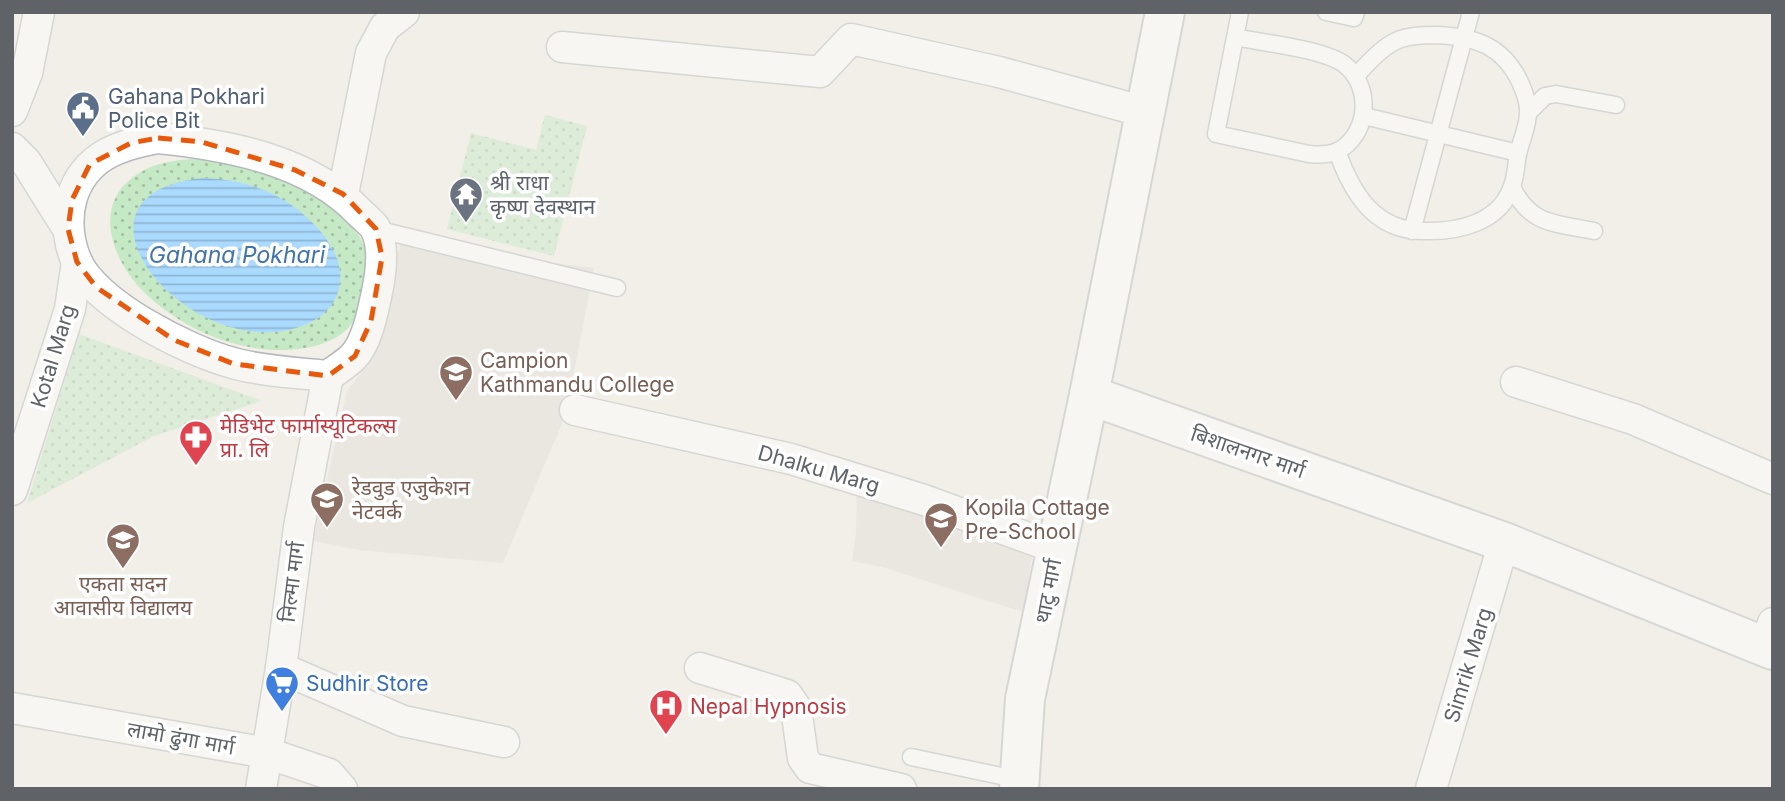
<svg xmlns="http://www.w3.org/2000/svg" width="1785" height="801" viewBox="0 0 1785 801" font-family="Inter,'Noto Sans Devanagari',sans-serif">
<defs>
<pattern id="park-dots" width="8" height="8" patternUnits="userSpaceOnUse" patternTransform="scale(1.75)"><rect width="8" height="8" fill="#c5e8c5"/><path d="M2 2h.1M6 6h.1" fill="none" stroke="#a3c0a4" stroke-width="1.8" stroke-linecap="round"/></pattern>
<pattern id="water-rules" width="6" height="5" patternUnits="userSpaceOnUse" patternTransform="scale(1.75)"><rect width="6" height="5" fill="#aadaff"/><path d="M0 2.5h6" fill="none" stroke="#8eb4d2"/></pattern>
</defs>
<rect width="100%" height="100%" fill="#f1efe8"/>
<g fill="#e1ded6">
<path d="M 400,244 L 594,268 L 566,414 L 503,563 L 359,550 L 313,541 L 347,391 L 372,359 Z"/>
<path d="M 857,482 L 1025,539 L 1032,558 L 1023,612 L 882,567 L 852,561 L 856,532 Z"/>
</g>
<g fill="url(#park-dots)">
<path d="M 545,115 L 587,126 L 554,256 L 447,229 L 471,133 L 536,150 Z"/>
<path d="M 191,159 C 232,160 288,174 322,198 C 329,203 335,210 341,216 C 354,228 366,241 368,260 C 369,274 362,292 359,307 C 355,329 336,340 315,346 C 255,361 183,333 141,289 C 113,260 93,208 132,178 C 149,164 170,161 191,159 Z"/>
<path d="M 79,334 L 262,401 L 154,436 L 27,503 Z"/>
</g>
<path fill="url(#water-rules)" d="M 204,178 C 224,179 243,182 261,189 C 300,203 360,255 334,301 C 326,316 311,323 296,328 C 185,361 47,193 204,178 Z"/>
<g fill="none" stroke-linecap="round" stroke-linejoin="round">
<g stroke="#b5b8bc" stroke-width="19">
<g id="lane">
<path d="M 1326,12 L 1354,18 L 1356,12"/>
<path d="M 1235,37 C 1262,43 1325,49 1345,65 C 1373,87 1369,136 1336,152 C 1327,155 1318,155 1309,154 L 1216,134 L 1240,12"/>
<path d="M 1529,112 L 1545,96 L 1556,94 L 1616,105"/>
<path d="M 1364,116 L 1518,153"/>
<path d="M 1337,151 C 1352,193 1374,231 1424,231 C 1458,232 1500,223 1512,186 C 1516,176 1516,164 1518,154 C 1521,141 1528,126 1528,113 C 1529,103 1524,91 1520,82 C 1503,46 1476,37 1438,35 C 1425,35 1408,35 1396,41 C 1381,48 1367,64 1356,76"/>
<path d="M 1512,187 C 1531,226 1556,223 1594,231"/>
<path d="M 376,229 L 617,288"/>
<path d="M 1412,231 L 1471,12"/>
<path d="M 911,757 L 1020,780"/>
</g>
</g>
<g stroke="#b5b8bc" stroke-width="33">
<g id="street">
<path d="M 562,47 L 820,72 L 851,39 L 999,72 L 1145,112"/>
<path d="M 12,111 L 27,73 L 39,12"/>
<path d="M 158,138 C 228,145 310,160 360,213 C 365,218 372,223 375,228 C 385,246 381,273 377,292 C 373,311 367,343 353,357 C 346,364 336,370 328,376 C 299,373 260,371 233,363 C 188,351 94,304 76,260 C 68,240 66,218 72,197 C 85,156 119,145 158,138 Z"/>
<path d="M 12,148 L 26,162 L 68,229"/>
<path d="M 343,194 L 371,53 L 385,27 L 404,12"/>
<path d="M 1516,382 L 1633,419 L 1773,479"/>
<path d="M 575,410 L 791,459 L 921,499 L 1056,548"/>
<path d="M 12,490 L 70,309 L 77,262"/>
<path d="M 1765,647 L 1773,623"/>
<path d="M 281,668 L 403,721 L 504,742"/>
<path d="M 700,668 L 787,695 L 796,708 L 803,758 L 810,768 L 901,789"/>
<path d="M 12,708 L 267,753 L 329,774 L 342,789"/>
<path d="M 261,789 L 281,668 L 299,527 L 328,376"/>
<path d="M 1431,789 L 1504,542"/>
</g>
</g>
<g stroke="#b6babf" stroke-width="42">
<g id="secondary">
<path d="M 1165,12 L 1089,395 L 1504,542 L 1773,650"/>
<path d="M 1019,789 L 1025,699 L 1089,395"/>
</g>
</g>
<use href="#lane" stroke="#fff" stroke-width="16"/>
<use href="#street" stroke="#fff" stroke-width="30"/>
<use href="#secondary" stroke="#fff" stroke-width="38"/>
</g>
<path d="M0 0H1785V801H0ZM 158,138 L 202,142 L 295,170 L 343,194 L 376,229 L 382,257 L 371,321 L 355,356 L 328,376 L 234,364 L 174,340 L 96,287 L 77,262 L 68,229 L 72,200 L 90,164 L 131,143 Z" fill="#f1efe8" fill-opacity=".55" fill-rule="evenodd"/>
<path fill="none" stroke="#e8590c" stroke-width="5" stroke-dasharray="14 9" stroke-linejoin="round" d="M 158,138 L 202,142 L 295,170 L 343,194 L 376,229 L 382,257 L 371,321 L 355,356 L 328,376 L 234,364 L 174,340 L 96,287 L 77,262 L 68,229 L 72,200 L 90,164 L 131,143 Z"/>
<defs>
<g id="civic-pin" transform="scale(1.75)"><path d="M0 17L-7.5 6A9.5 9.5 0 1 1 7.5 6Z" fill="#5c6f8a" stroke="#fff"/><path d="M-.6-6.5H3V-4.5H.6V-3L4-1V1h2V6H-6V1h2V-1L-.6-3ZM-1.2 2.5V6h2.4V2.5Z" fill="#fff"/></g>
<g id="temple-pin" transform="scale(1.75)"><path d="M0 17L-7.5 6A9.5 9.5 0 1 1 7.5 6Z" fill="#6b7280" stroke="#fff"/><path d="M0-6L5-2H3V0L6.5 2.5H4V6H1.5V3h-3V6H-4V2.5H-6.5L-3 0V-2H-5Z" fill="#fff"/></g>
<g id="university-pin" transform="scale(1.75)"><path d="M0 17L-7.5 6A9.5 9.5 0 1 1 7.5 6Z" fill="#8d6e63" stroke="#fff"/><path d="M0-5L7-2L0 1L-7-2ZM-4 1L0 2.5L4 1V4Q0 6-4 4Z" fill="#fff"/></g>
<g id="pharmacy-pin" transform="scale(1.75)"><path d="M0 17L-7.5 6A9.5 9.5 0 1 1 7.5 6Z" fill="#e0444e" stroke="#fff"/><path d="M-2-6h4v4h4v4h-4v4h-4v-4h-4v-4h4Z" fill="#fff"/></g>
<g id="school-pin" transform="scale(1.75)"><path d="M0 17L-7.5 6A9.5 9.5 0 1 1 7.5 6Z" fill="#8d6e63" stroke="#fff"/><path d="M0-5L7-2L0 1L-7-2ZM-4 1L0 2.5L4 1V4Q0 6-4 4Z" fill="#fff"/></g>
<g id="supermarket-pin" transform="scale(1.75)"><path d="M0 17L-7.5 6A9.5 9.5 0 1 1 7.5 6Z" fill="#3f7fe0" stroke="#fff"/><path d="M-6-5.5h2.5l.6 2H6L4.5 2H-2.5L-4.4-4H-6ZM-1.5 3.2a1.3 1.3 0 1 0 .1 0ZM3 3.2a1.3 1.3 0 1 0 .1 0Z" fill="#fff"/></g>
<g id="hospital-pin" transform="scale(1.75)"><path d="M0 17L-7.5 6A9.5 9.5 0 1 1 7.5 6Z" fill="#e0444e" stroke="#fff"/><path d="M-5-5h3v3.5h4V-5h3V5h-3V1.5h-4V5h-3Z" fill="#fff"/></g>
</defs>
<g fill-rule="evenodd">
<use href="#civic-pin" x="83" y="108"/>
<use href="#temple-pin" x="466" y="194"/>
<use href="#university-pin" x="456" y="372"/>
<use href="#pharmacy-pin" x="196" y="437"/>
<use href="#school-pin" x="327" y="499"/>
<use href="#school-pin" x="941" y="519"/>
<use href="#school-pin" x="123" y="540"/>
<use href="#supermarket-pin" x="282" y="683"/>
<use href="#hospital-pin" x="666" y="706"/>
</g>
<g text-anchor="middle" dominant-baseline="central" stroke-width="7" stroke-linejoin="round" paint-order="stroke">
<g font-size="21" fill="#4e5e75" stroke="#fff" text-anchor="start">
<text x="108" y="96">Gahana Pokhari<tspan x="108" dy="24">Police Bit</tspan></text>
</g>
<g font-size="21" fill="#5b616d" stroke="#fff" text-anchor="start">
<text x="490" y="182">श्री राधा<tspan x="490" dy="24">कृष्ण देवस्थान</tspan></text>
</g>
<g font-size="21" fill="#5f6368" stroke="#fff">
<text transform="translate(53 356) rotate(-73)">Kotal Marg</text>
<text transform="translate(1248 452) rotate(19)">बिशालनगर मार्ग</text>
<text transform="translate(819 469) rotate(16)">Dhalku Marg</text>
<text transform="translate(292 582) rotate(-83)">निल्मा मार्ग</text>
<text transform="translate(1048 591) rotate(-79)">थाटु मार्ग</text>
<text transform="translate(1468 665) rotate(-73)">Simrik Marg</text>
<text transform="translate(181 738) rotate(10)">लामो ढुंगा मार्ग</text>
</g>
<g font-size="21" fill="#785e54" stroke="#fff" text-anchor="start">
<text x="480" y="360">Campion<tspan x="480" dy="24">Kathmandu College</tspan></text>
<text x="352" y="487">रेडवुड एजुकेशन<tspan x="352" dy="24">नेटवर्क</tspan></text>
<text x="965" y="507">Kopila Cottage<tspan x="965" dy="24">Pre-School</tspan></text>
<text x="123" y="583" text-anchor="middle">एकता सदन<tspan x="123" dy="24">आवासीय विद्यालय</tspan></text>
</g>
<g font-size="21" fill="#be3a42" stroke="#fff" text-anchor="start">
<text x="220" y="425">मेडिभेट फार्मास्यूटिकल्स<tspan x="220" dy="24">प्रा. लि</tspan></text>
<text x="690" y="706">Nepal Hypnosis</text>
</g>
<g font-size="21" fill="#366cbe" stroke="#fff" text-anchor="start">
<text x="306" y="683">Sudhir Store</text>
</g>
<g font-size="23" font-style="italic" fill="#4174aa" stroke="#fff">
<text x="237" y="255">Gahana Pokhari</text>
</g>
</g>
<rect width="1785" height="801" fill="none" stroke="#5f6368" stroke-width="28"/>
</svg>
